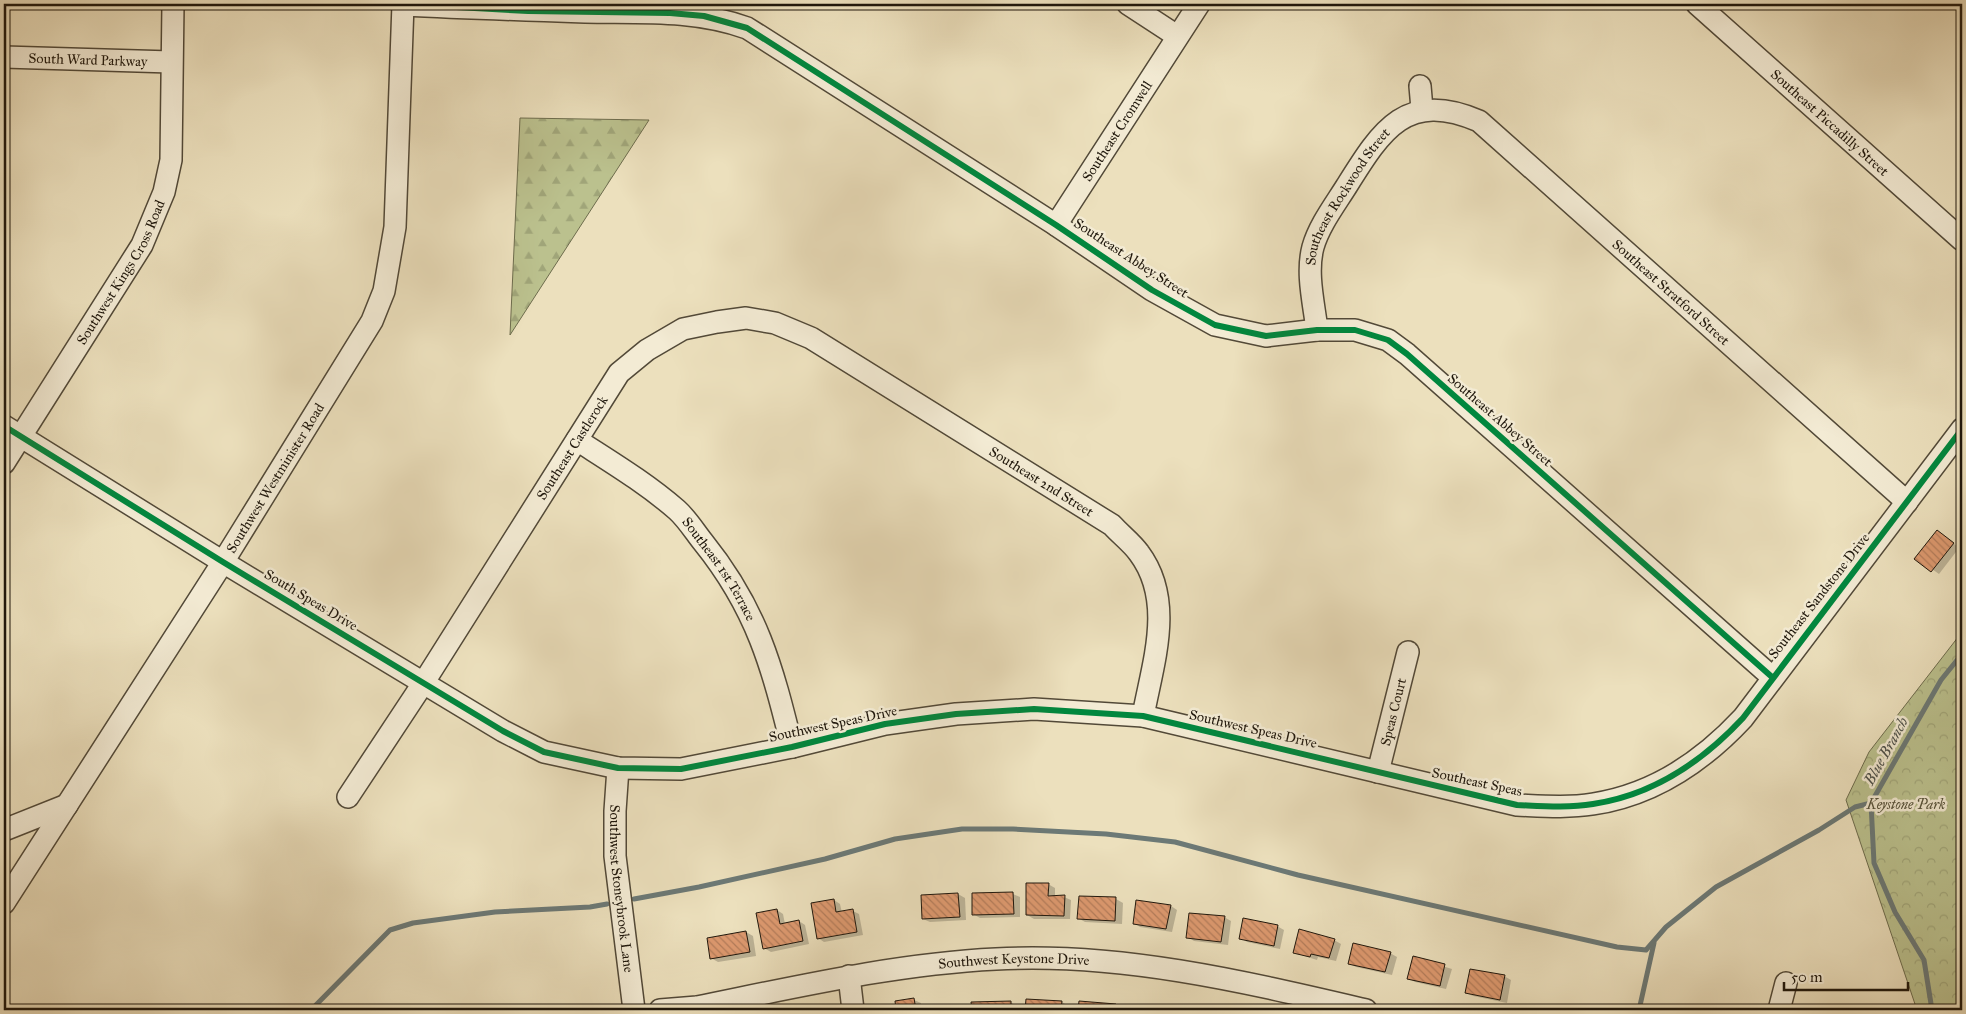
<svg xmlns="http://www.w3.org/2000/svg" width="1966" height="1014" viewBox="0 0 1966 1014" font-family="'IM FELL Great Primer',serif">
<defs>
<pattern id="forest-firs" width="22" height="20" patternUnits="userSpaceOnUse" patternTransform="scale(1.25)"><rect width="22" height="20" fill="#bbc18e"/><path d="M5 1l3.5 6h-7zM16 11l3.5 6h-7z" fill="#a0a579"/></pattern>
<pattern id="park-crowns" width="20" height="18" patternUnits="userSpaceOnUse" patternTransform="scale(1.25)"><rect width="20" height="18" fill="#bbc18e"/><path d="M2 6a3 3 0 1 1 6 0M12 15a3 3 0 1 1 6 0" fill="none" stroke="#a0a579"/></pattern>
<pattern id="building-back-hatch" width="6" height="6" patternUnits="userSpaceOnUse" patternTransform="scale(1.25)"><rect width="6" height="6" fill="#dd996f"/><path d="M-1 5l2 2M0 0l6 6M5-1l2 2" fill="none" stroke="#b37c5a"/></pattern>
</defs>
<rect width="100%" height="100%" fill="#ece0bd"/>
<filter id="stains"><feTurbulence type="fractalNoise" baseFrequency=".004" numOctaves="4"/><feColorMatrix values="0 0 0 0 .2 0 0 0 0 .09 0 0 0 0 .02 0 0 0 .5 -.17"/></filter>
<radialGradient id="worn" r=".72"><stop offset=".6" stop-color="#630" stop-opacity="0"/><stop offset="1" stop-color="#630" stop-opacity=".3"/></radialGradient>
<path fill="url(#forest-firs)" stroke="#6d6c4d" d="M 520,118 L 649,120 L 510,335 Z"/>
<path fill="url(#park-crowns)" stroke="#6d6c4d" d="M 1962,632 L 1962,1010 L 1917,1010 L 1846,800 L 1869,752 Z"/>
<g fill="#0003">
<path d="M 1943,535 L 1959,548 L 1939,574 L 1916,558 Z"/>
<path d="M 1048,884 L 1055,888 L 1055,897 L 1064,897 L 1071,900 L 1070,919 L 1034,919 L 1027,915 Z"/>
<path d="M 958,894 L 965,898 L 966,920 L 930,922 L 923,919 L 922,896 Z"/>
<path d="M 973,894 L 1013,894 L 1020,897 L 1020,917 L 980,918 L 973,914 Z"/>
<path d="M 1116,899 L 1123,903 L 1122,924 L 1085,922 L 1078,918 Z"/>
<path d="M 834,900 L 840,904 L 842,913 L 853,911 L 859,914 L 863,935 L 824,942 L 818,938 Z"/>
<path d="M 1171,906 L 1177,910 L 1172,932 L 1140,927 L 1134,923 Z"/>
<path d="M 777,910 L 783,914 L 785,924 L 799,921 L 805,925 L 809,944 L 771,952 L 764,948 Z"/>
<path d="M 1224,917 L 1231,921 L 1228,945 L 1194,941 L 1188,937 Z"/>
<path d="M 1277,926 L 1284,930 L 1280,949 L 1247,942 L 1241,938 Z"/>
<path d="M 746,932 L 753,936 L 756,956 L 718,962 L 711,958 Z"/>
<path d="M 1334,940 L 1341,944 L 1336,961 L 1318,957 L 1317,960 L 1295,953 Z"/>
<path d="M 1390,953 L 1397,957 L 1392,975 L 1356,967 L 1350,964 Z"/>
<path d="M 1413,957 L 1452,969 L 1446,989 L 1415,982 L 1408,978 Z"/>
<path d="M 1504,976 L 1511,980 L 1507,1003 L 1473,996 L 1466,993 Z"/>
<path d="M 914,1000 L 921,1003 L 922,1010 L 897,1010 L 896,1002 Z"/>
<path d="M 1027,1000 L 1062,1002 L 1068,1006 L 1068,1010 L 1027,1010 Z"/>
<path d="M 1010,1002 L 1017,1006 L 1017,1010 L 973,1010 L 973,1003 Z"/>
<path d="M 1080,1002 L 1116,1006 L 1122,1010 L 1079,1010 Z"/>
<path d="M 1132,1008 L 1147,1010 L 1131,1010 Z"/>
</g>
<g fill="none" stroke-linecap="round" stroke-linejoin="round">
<g stroke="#6c7976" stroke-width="5">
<path d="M 634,899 L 699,887 L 825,859 L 895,839 L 962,829 L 1013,829 L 1106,834 L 1175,842 L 1298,875 L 1617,947 L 1646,950 L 1666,927 L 1716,887 L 1819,830 L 1855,807 L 1871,803"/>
<path d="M 311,1010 L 390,930 L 413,923 L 495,912 L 590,907 L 607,904"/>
<path d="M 1639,1010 L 1654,943"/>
<path d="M 1932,1010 L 1924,960 L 1895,912 L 1874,863 L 1871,803 L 1941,680 L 1962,654"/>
</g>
</g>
<g fill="url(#building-back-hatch)" stroke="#1f170c">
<path d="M 1937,530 L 1954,543 L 1931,572 L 1914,559 Z"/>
<path d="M 1026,883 L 1049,883 L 1048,896 L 1065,895 L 1064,916 L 1026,915 Z"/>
<path d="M 1013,892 L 1014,914 L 972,915 L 972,893 Z"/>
<path d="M 958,893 L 960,917 L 922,919 L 921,895 Z"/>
<path d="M 1079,896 L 1116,897 L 1115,921 L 1077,919 Z"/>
<path d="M 834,899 L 836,912 L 853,909 L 857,932 L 817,939 L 811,903 Z"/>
<path d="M 1136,900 L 1171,905 L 1166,929 L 1133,924 Z"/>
<path d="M 777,909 L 780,924 L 799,920 L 803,941 L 763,949 L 756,913 Z"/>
<path d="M 1189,913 L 1225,916 L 1221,942 L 1186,938 Z"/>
<path d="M 1243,918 L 1278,925 L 1274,946 L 1239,939 Z"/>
<path d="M 1299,929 L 1335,939 L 1329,958 L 1311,954 L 1310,957 L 1293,953 Z"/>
<path d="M 746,931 L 750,952 L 710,959 L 707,938 Z"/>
<path d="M 1353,943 L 1391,952 L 1385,972 L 1348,964 Z"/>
<path d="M 1413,956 L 1445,964 L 1440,986 L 1407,979 Z"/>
<path d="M 1470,969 L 1505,975 L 1500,1000 L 1465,993 Z"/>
<path d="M 914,998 L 916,1010 L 896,1010 L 895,1001 Z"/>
<path d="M 1026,999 L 1062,1001 L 1061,1010 L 1025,1010 Z"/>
<path d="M 1011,1001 L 1011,1010 L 972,1010 L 971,1002 Z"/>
<path d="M 1079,1001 L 1116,1004 L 1115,1010 L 1078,1010 Z"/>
</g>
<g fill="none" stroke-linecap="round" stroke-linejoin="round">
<g stroke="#524938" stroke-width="24">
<g id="minor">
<path d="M 1128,4 L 1177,36"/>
<path id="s1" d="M 1697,4 L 1962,240"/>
<path d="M 403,5 C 464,8 524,10 585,12 C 640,13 694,9 747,28 L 1056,225 L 1152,290 L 1215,325 L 1266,336 L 1317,330 L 1355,330 L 1388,340 L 1407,354 L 1772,677"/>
<path id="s2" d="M 4,57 L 171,62"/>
<path d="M 1420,86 L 1422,109"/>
<path id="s3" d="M 1056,225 L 1199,4"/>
<path id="s4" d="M 1317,330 C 1314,304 1306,273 1313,247 C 1319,226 1334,206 1346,187 C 1381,131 1406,89 1479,121 L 1907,502"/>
<path d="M 4,426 L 223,562 L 503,731 L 544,752 L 618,768 L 681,769 L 792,747 L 885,724 L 956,714 L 1034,709 L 1143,716 L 1517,805 C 1542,806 1568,808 1593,804 C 1653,795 1703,761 1743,718 L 1962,429"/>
<path id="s5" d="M 577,440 C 611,462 646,483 677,510 C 687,519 695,532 703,542 C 757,609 772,666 792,747"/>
<path id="s6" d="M 4,463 L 142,245 L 164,192 L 171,160 L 173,4"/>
<path id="s7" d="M 618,768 L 615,811 L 615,856 L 634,1010"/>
<path id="s8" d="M 1378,772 L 1408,652"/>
<path id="s9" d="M 348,797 L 424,682 L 619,373 L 647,350 L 683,329 L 717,322 L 746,318 L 775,323 L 811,338 L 1112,525 C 1120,534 1132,543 1139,553 C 1175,601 1153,662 1143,716"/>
<path d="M 4,830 L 67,805"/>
<path id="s10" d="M 4,903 L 223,562 L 372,321 L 384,291 L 395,227 L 403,4"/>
<path d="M 849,976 L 853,1010"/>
<path id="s11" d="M 660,1010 L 697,1007 C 796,987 895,964 996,959 C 1120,952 1246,982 1366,1010"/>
<path d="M 1779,1010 L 1786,983"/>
</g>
</g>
<use href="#minor" stroke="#f3ebd4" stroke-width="21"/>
<g stroke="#f3ebd4" stroke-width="9">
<g id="cycleway">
<path d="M 403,4 L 528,11 L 670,13 L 704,16 L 747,28 L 1056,225 L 1152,290 L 1215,325 L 1266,336 L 1317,330 L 1355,330 L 1388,340 L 1407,354 L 1772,677"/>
<path d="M 4,426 L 223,562 L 503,731 L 544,752 L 618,768 L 681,769 L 792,747 L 885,724 L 956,714 L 1034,709 L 1143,716 L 1517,805 C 1542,806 1568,808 1593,804 C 1653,795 1703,761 1743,718 L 1962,429"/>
</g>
</g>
<use href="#cycleway" stroke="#00873e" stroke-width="6"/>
</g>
<g text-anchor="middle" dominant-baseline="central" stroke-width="5" stroke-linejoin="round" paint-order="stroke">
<g font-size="14" fill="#1f170c" stroke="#f3ebd4">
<text stroke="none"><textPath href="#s2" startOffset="84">South Ward Parkway</textPath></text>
<text stroke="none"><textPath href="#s1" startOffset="178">Southeast Piccadilly Street</textPath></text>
<text stroke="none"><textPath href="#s3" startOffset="112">Southeast Cromwell</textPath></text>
<text stroke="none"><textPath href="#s4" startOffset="144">Southeast Rockwood Street</textPath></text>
<text transform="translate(1131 258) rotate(33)">Southeast Abbey Street</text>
<text stroke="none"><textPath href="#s6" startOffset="224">Southwest Kings Cross Road</textPath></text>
<text stroke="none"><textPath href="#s4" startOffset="579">Southeast Stratford Street</textPath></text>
<text transform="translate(1500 420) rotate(41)">Southeast Abbey Street</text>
<text stroke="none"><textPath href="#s9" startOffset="415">Southeast Castlerock</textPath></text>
<text stroke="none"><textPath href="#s10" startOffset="504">Southwest Westminister Road</textPath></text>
<text stroke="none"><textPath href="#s9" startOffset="985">Southeast 2nd Street</textPath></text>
<text stroke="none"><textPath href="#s5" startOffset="195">Southeast 1st Terrace</textPath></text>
<text transform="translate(1819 596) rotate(-52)">Southeast Sandstone Drive</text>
<text transform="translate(311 600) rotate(31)">South Speas Drive</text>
<text stroke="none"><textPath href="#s8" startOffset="62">Speas Court</textPath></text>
<text transform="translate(833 724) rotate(-12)">Southwest Speas Drive</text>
<text transform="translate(1253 729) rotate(13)">Southwest Speas Drive</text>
<text transform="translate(1477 782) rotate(12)">Southeast Speas</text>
<text stroke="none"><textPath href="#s7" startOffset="121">Southwest Stoneybrook Lane</textPath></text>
<text stroke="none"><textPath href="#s11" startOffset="358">Southwest Keystone Drive</textPath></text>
</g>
<g font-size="14" font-style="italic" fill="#56523a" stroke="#f3ebd4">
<text x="1906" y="804">Keystone Park</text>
</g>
<g font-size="15" font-style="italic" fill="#4c504a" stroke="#f3ebd4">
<text transform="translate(1886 751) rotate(-61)">Blue Branch</text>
</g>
</g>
<rect width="1966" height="1014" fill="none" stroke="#ece0bd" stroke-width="20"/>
<rect x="5" y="5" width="1956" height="1004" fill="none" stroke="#1f170c" stroke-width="2.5"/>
<rect x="10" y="10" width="1946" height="994" fill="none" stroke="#1f170c"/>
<path d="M1784 982v8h124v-8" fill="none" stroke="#1f170c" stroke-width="2.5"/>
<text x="1791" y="982" font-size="15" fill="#1f170c" stroke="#f3ebd4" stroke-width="4" paint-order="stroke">50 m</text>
<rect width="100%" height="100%" filter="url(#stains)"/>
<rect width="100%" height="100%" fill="url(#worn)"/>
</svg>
